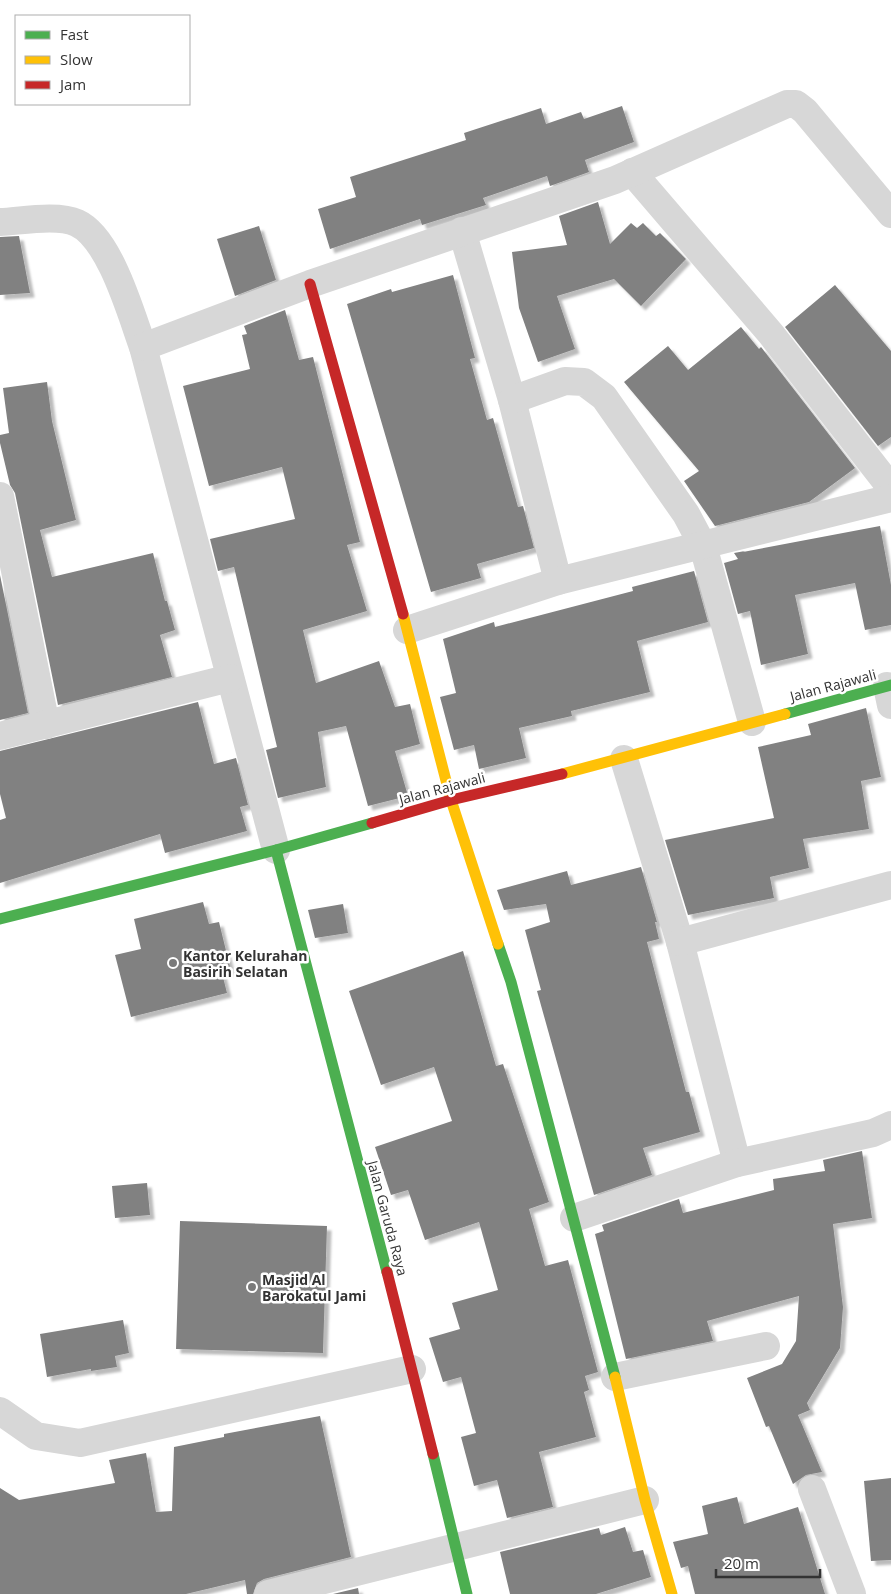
<svg xmlns="http://www.w3.org/2000/svg" width="891" height="1594" viewBox="0 0 891 1594" font-family="'Open Sans',sans-serif">
<defs>
<filter id="shadow"><feDropShadow dx="4.5" dy="4.5" stdDeviation="1" flood-color="#0004"/></filter>
</defs>
<rect width="100%" height="100%" fill="#fff"/>
<g fill="#818181" filter="url(#shadow)">
<path d="M 622,106 L 634,142 L 585,160 L 589,172 L 550,186 L 547,176 L 483,198 L 486,205 L 422,225 L 420,219 L 330,249 L 318,209 L 356,197 L 350,177 L 466,140 L 464,133 L 541,108 L 546,124 L 581,112 L 584,119 Z"/>
<path d="M 598,202 L 610,244 L 631,223 L 637,228 L 643,223 L 656,236 L 660,233 L 686,259 L 641,306 L 614,279 L 557,296 L 575,349 L 538,362 L 519,308 L 512,252 L 567,245 L 559,216 Z"/>
<path d="M 259,226 L 276,280 L 235,296 L 217,239 Z"/>
<path d="M 19,236 L 30,293 L 0,295 L 0,237 Z"/>
<path d="M 453,275 L 475,358 L 470,359 L 487,420 L 493,418 L 518,507 L 523,506 L 534,548 L 477,564 L 481,578 L 431,592 L 347,304 L 391,289 L 392,292 Z"/>
<path d="M 835,285 L 891,351 L 891,437 L 878,446 L 785,327 Z"/>
<path d="M 285,310 L 299,360 L 313,357 L 360,542 L 347,545 L 367,611 L 303,630 L 316,683 L 379,661 L 395,707 L 410,704 L 420,744 L 395,751 L 408,796 L 368,806 L 346,726 L 318,732 L 326,787 L 278,798 L 266,750 L 277,747 L 234,567 L 218,571 L 210,539 L 295,519 L 282,467 L 209,486 L 183,386 L 250,369 L 242,335 L 247,334 L 244,326 Z"/>
<path d="M 741,327 L 759,349 L 761,347 L 855,468 L 809,502 L 715,526 L 684,481 L 699,471 L 624,382 L 668,346 L 688,370 Z"/>
<path d="M 47,382 L 52,421 L 76,520 L 40,530 L 52,577 L 153,553 L 165,601 L 167,601 L 175,630 L 160,635 L 172,677 L 58,705 L 15,493 L 10,485 L 0,443 L 0,435 L 9,433 L 3,388 Z"/>
<path d="M 880,526 L 891,585 L 891,625 L 865,630 L 855,583 L 795,595 L 808,654 L 761,665 L 750,611 L 738,614 L 724,563 L 738,559 L 734,553 L 745,551 L 743,552 Z"/>
<path d="M 694,571 L 708,622 L 637,641 L 650,692 L 571,711 L 572,716 L 519,728 L 526,758 L 479,769 L 474,745 L 454,750 L 440,697 L 456,693 L 443,639 L 494,622 L 495,627 L 633,591 L 632,587 Z"/>
<path d="M 0,575 L 28,713 L 0,720 Z"/>
<path d="M 198,702 L 214,764 L 236,758 L 248,805 L 240,807 L 247,831 L 165,853 L 160,834 L 0,883 L 0,820 L 6,818 L 0,794 L 0,751 Z"/>
<path d="M 866,708 L 881,777 L 861,781 L 869,829 L 803,839 L 809,868 L 770,877 L 774,898 L 688,915 L 665,840 L 774,818 L 758,747 L 811,735 L 808,724 Z"/>
<path d="M 641,867 L 657,922 L 655,922 L 659,939 L 647,942 L 686,1092 L 689,1092 L 700,1132 L 643,1148 L 652,1175 L 594,1195 L 537,991 L 541,990 L 525,930 L 550,922 L 546,904 L 504,910 L 497,890 L 567,871 L 571,885 Z"/>
<path d="M 203,902 L 209,924 L 219,922 L 231,971 L 222,973 L 227,993 L 131,1017 L 115,955 L 141,949 L 134,919 Z"/>
<path d="M 343,904 L 348,933 L 315,938 L 308,910 Z"/>
<path d="M 463,951 L 496,1066 L 503,1064 L 549,1202 L 529,1209 L 545,1266 L 568,1260 L 598,1372 L 585,1376 L 589,1390 L 584,1392 L 596,1437 L 539,1452 L 553,1507 L 507,1518 L 497,1480 L 474,1486 L 461,1437 L 476,1433 L 461,1377 L 443,1382 L 429,1338 L 460,1329 L 452,1303 L 498,1290 L 479,1222 L 425,1240 L 408,1190 L 391,1195 L 375,1147 L 452,1121 L 434,1067 L 381,1085 L 349,991 Z"/>
<path d="M 862,1151 L 872,1218 L 833,1224 L 843,1307 L 840,1348 L 807,1403 L 810,1410 L 798,1415 L 822,1472 L 806,1475 L 793,1484 L 769,1426 L 766,1427 L 747,1378 L 782,1364 L 796,1341 L 799,1296 L 707,1321 L 713,1341 L 626,1359 L 595,1234 L 604,1231 L 602,1225 L 679,1199 L 683,1213 L 774,1190 L 773,1179 L 825,1171 L 823,1160 Z"/>
<path d="M 147,1183 L 150,1215 L 115,1218 L 112,1186 Z"/>
<path d="M 180,1221 L 327,1226 L 323,1353 L 176,1349 Z"/>
<path d="M 123,1320 L 129,1353 L 115,1356 L 117,1367 L 91,1371 L 91,1369 L 47,1377 L 40,1334 Z"/>
<path d="M 320,1416 L 351,1557 L 264,1579 L 257,1583 L 253,1594 L 247,1594 L 245,1580 L 186,1594 L 0,1594 L 0,1488 L 19,1500 L 115,1483 L 109,1460 L 146,1453 L 156,1512 L 172,1511 L 174,1447 L 224,1437 L 224,1434 Z"/>
<path d="M 891,1478 L 891,1560 L 871,1561 L 864,1481 Z"/>
<path d="M 737,1497 L 744,1524 L 798,1507 L 825,1594 L 695,1594 L 688,1566 L 681,1568 L 673,1542 L 708,1534 L 702,1506 Z"/>
<path d="M 625,1527 L 633,1552 L 643,1550 L 651,1577 L 596,1594 L 510,1594 L 500,1552 L 599,1528 L 601,1535 Z"/>
<path d="M 358,1588 L 359,1594 L 333,1594 Z"/>
</g>
<g fill="none" stroke-linecap="round" stroke-linejoin="round">
<g stroke="#d7d7d7" stroke-width="28">
<path d="M 632,172 L 771,334 L 891,488"/>
<path d="M 0,222 C 21,221 58,214 77,223 C 110,238 131,314 143,347 L 276,850"/>
<path d="M 462,231 L 512,400 L 558,581"/>
<path d="M 143,347 L 310,284 L 615,180 L 787,104 L 796,104 L 805,111 L 891,214"/>
<path d="M 512,400 L 565,381 L 584,382 L 604,397 L 686,514 L 703,546 L 752,722"/>
<path d="M 0,496 L 46,725"/>
<path d="M 407,630 L 558,581 L 891,498"/>
<path d="M 887,686 L 891,705"/>
<path d="M 0,736 L 230,678"/>
<path d="M 624,759 L 680,942 L 737,1163"/>
<path d="M 680,942 L 891,885"/>
<path d="M 574,1218 L 737,1163 L 873,1133 L 891,1125"/>
<path d="M 615,1377 L 766,1346"/>
<path d="M 0,1411 L 36,1436 L 80,1443 L 412,1369"/>
<path d="M 812,1489 L 852,1594"/>
<path d="M 268,1594 L 645,1500"/>
</g>
<g stroke="#4caf50" stroke-width="11">
<path d="M 785,714 L 891,685"/>
<path d="M 276,850 L 387,1272"/>
<path d="M 0,919 L 276,850 L 372,823"/>
<path d="M 498,944 L 511,982 L 615,1377"/>
<path d="M 433,1454 L 467,1594"/>
</g>
<g stroke="#ffc107" stroke-width="11">
<path d="M 403,614 L 451,800 L 498,944"/>
<path d="M 562,774 L 785,714"/>
<path d="M 615,1377 L 645,1500 L 672,1594"/>
</g>
<g stroke="#c62828" stroke-width="11">
<path d="M 310,284 L 403,614"/>
<path d="M 372,823 L 451,800 L 562,774"/>
<path d="M 387,1272 L 433,1454"/>
</g>
</g>
<g fill="#7a7a7a" stroke="#fff" stroke-width="2">
<circle cx="173" cy="963" r="5"/>
<circle cx="252" cy="1287" r="5"/>
</g>
<g text-anchor="middle" dominant-baseline="central" stroke-width="5" stroke-linejoin="round" paint-order="stroke">
<g font-size="14" fill="#333" stroke="#fff">
<text transform="translate(833 685) rotate(-15)">Jalan Rajawali</text>
<text transform="translate(442 788) rotate(-15)">Jalan Rajawali</text>
<text transform="translate(388 1218) rotate(75)">Jalan Garuda Raya</text>
</g>
<g font-size="14" font-weight="bold" fill="#333" stroke="#fff" text-anchor="start">
<text x="183" y="955">Kantor Kelurahan<tspan x="183" dy="16">Basirih Selatan</tspan></text>
<text x="262" y="1279">Masjid Al<tspan x="262" dy="16">Barokatul Jami</tspan></text>
</g>
</g>
<rect x="15" y="15" width="175" height="90" fill="#ffffff" stroke="#adadad"/>
<rect x="25" y="31" width="25" height="8" fill="#4caf50" stroke="#adadad"/>
<text x="60" y="40" font-size="15" fill="#333333">Fast</text>
<rect x="25" y="56" width="25" height="8" fill="#ffc107" stroke="#adadad"/>
<text x="60" y="65" font-size="15" fill="#333333">Slow</text>
<rect x="25" y="81" width="25" height="8" fill="#c62828" stroke="#adadad"/>
<text x="60" y="90" font-size="15" fill="#333333">Jam</text>
<path d="M716 1569v8h104v-8" fill="none" stroke="#333333" stroke-width="2.5"/>
<text x="724" y="1569" font-size="15" fill="#333333" stroke="#ffffff" stroke-width="4" paint-order="stroke">20 m</text>
</svg>
